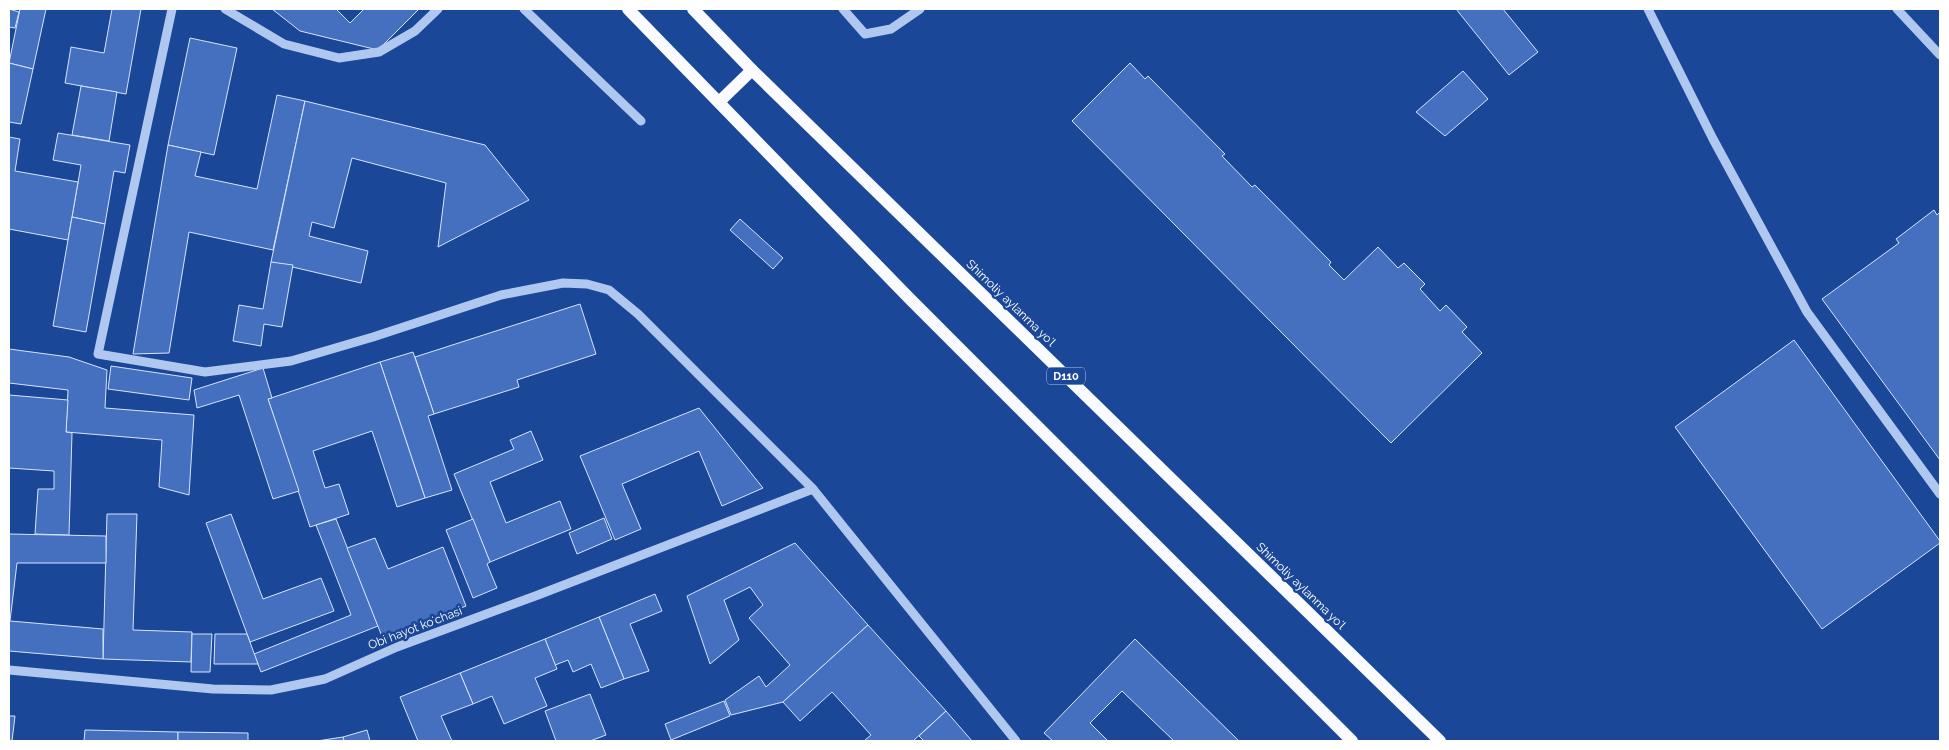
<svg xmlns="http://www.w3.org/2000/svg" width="1949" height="750" viewBox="0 0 1949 750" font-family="Raleway,sans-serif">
<rect width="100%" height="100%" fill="#1b4798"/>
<g fill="#4470bf" stroke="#d7e4fb">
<path d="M 9,9 L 19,12 L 15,28 L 9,27 Z"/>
<path d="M 20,9 L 46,9 L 33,69 L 9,63 Z"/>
<path d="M 112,9 L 141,9 L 126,94 L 65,83 L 71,47 L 104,53 Z"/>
<path d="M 272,9 L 336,9 L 350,23 L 364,9 L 419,9 L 378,50 L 300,31 Z"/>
<path d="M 1456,9 L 1503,9 L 1538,52 L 1509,75 Z"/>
<path d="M 190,38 L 237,48 L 214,155 L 168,145 Z"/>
<path d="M 9,63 L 33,69 L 21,124 L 9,122 Z"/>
<path d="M 1130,63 L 1145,79 L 1148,76 L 1225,154 L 1222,156 L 1252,187 L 1255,185 L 1331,262 L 1329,265 L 1344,280 L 1378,247 L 1398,268 L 1404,263 L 1425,284 L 1420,289 L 1440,311 L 1446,305 L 1467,327 L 1462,332 L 1482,353 L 1391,443 L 1072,121 Z"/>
<path d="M 1463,71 L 1488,99 L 1445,136 L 1416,112 Z"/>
<path d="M 81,86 L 117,92 L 109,141 L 72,135 Z"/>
<path d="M 277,95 L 305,101 L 273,250 L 189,232 L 169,353 L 133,354 L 168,145 L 201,152 L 195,176 L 257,189 Z"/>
<path d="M 305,101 L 485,145 L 529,200 L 438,247 L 446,183 L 352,158 L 334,228 L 312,222 L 309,236 L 368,251 L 361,283 L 271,262 Z"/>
<path d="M 58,133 L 130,145 L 125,173 L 114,171 L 105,224 L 72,217 L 81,165 L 53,160 Z"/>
<path d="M 9,137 L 20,139 L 15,171 L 78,182 L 68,240 L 9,229 Z"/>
<path d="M 1934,210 L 1937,215 L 1940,212 L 1940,460 L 1822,299 L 1899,243 L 1896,239 Z"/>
<path d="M 72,217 L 105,224 L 86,332 L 53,326 Z"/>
<path d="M 740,219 L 783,258 L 773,269 L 730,230 Z"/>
<path d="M 271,262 L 293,265 L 282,327 L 264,324 L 261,346 L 233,341 L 239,305 L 263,309 Z"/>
<path d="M 580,304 L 596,354 L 517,380 L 519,387 L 434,414 L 415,357 Z"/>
<path d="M 1794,340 L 1940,541 L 1940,543 L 1822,629 L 1675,427 Z"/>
<path d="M 9,349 L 69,357 L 107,370 L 105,408 L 194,415 L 189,495 L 159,487 L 162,440 L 66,432 L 68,390 L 9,383 Z"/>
<path d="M 413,352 L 434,414 L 428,416 L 452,490 L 425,498 L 380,362 Z"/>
<path d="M 380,362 L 425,498 L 397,507 L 372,431 L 313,451 L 325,488 L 339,484 L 349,514 L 310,527 L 268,399 Z"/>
<path d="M 111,366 L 192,378 L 189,400 L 108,389 Z"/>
<path d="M 263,368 L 272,398 L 268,399 L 299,491 L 273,499 L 239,395 L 197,408 L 194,390 Z"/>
<path d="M 9,395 L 68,400 L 66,432 L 72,433 L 69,535 L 35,534 L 38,489 L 54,489 L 54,471 L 9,468 Z"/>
<path d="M 699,408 L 763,488 L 722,506 L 699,451 L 622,484 L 641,529 L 615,540 L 580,456 Z"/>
<path d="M 531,431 L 543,460 L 490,482 L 506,523 L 560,501 L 571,529 L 490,562 L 454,474 L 514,449 L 510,440 Z"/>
<path d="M 107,514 L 137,514 L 133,630 L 192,632 L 191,662 L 103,659 Z"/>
<path d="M 231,514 L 263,599 L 321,578 L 334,611 L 250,642 L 206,523 Z"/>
<path d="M 604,518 L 612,539 L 577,554 L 569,533 Z"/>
<path d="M 336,519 L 378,626 L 261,672 L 254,654 L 351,615 L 316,525 Z"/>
<path d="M 473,519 L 490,562 L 487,564 L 497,588 L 473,598 L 446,530 Z"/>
<path d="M 9,534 L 106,536 L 106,563 L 17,563 L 10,621 L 103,629 L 103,659 L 9,651 Z"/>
<path d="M 375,538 L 388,569 L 443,547 L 466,606 L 383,639 L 347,548 Z"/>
<path d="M 795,543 L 868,625 L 783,702 L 731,715 L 725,700 L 759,676 L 766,687 L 790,665 L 749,618 L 763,605 L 750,587 L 724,600 L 739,640 L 710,664 L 687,596 Z"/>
<path d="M 655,594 L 662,611 L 630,624 L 649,671 L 624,679 L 599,617 Z"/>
<path d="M 599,617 L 624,679 L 601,688 L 591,664 L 573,672 L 568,660 L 555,665 L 545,639 Z"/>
<path d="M 868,625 L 946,711 L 913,741 L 864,741 L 871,735 L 832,692 L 800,721 L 783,702 Z"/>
<path d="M 192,634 L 212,634 L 210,672 L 191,672 Z"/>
<path d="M 215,634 L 247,634 L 258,664 L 214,664 Z"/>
<path d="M 545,639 L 557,669 L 535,678 L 547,706 L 504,724 L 492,696 L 473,704 L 460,673 Z"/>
<path d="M 1135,639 L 1239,741 L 1174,741 L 1122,691 L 1090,723 L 1108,741 L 1053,741 L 1044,733 Z"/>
<path d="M 460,673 L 473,704 L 441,716 L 452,741 L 418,741 L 400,697 Z"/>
<path d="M 590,694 L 606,735 L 590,741 L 556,741 L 545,711 Z"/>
<path d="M 724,701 L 730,716 L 671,740 L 665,724 Z"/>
<path d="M 946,711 L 972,741 L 924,741 L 919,736 Z"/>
<path d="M 9,716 L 15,716 L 12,741 L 9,741 Z"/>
<path d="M 85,730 L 178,732 L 178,741 L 84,741 Z"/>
<path d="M 367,730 L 370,741 L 344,741 L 343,737 Z"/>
<path d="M 178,732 L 248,733 L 248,741 L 178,741 Z"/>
<path d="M 343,737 L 344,741 L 317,741 Z"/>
</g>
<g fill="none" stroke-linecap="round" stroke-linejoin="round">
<g stroke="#b0c7f0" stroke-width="9">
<path d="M 172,9 L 98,354 L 205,372 L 291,361 L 373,337 L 501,295 L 563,283 L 587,284 L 609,290 L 638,314 L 813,489 L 1016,741"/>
<path d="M 225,9 L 284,44 L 339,58 L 379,52 L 415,31 L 438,9"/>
<path d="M 524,9 L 641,121"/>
<path d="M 843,9 L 865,34 L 891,29 L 920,9"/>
<path d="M 1648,9 L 1713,139 L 1807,312 L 1940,494"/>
<path d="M 1897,9 L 1940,55"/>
<path d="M 9,670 L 213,689 L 271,690 L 325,679 L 397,647 L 538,595 L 813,489"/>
</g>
<g stroke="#f9fbff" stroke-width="12">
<path d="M 628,9 L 909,298 L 1352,741"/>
<path d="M 693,9 L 752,70 L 1440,741"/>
<path d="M 719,102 L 752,70"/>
</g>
</g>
<g text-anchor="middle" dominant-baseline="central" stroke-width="5" stroke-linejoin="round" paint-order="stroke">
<rect fill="#1b4798" stroke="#bbc8e0" stroke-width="1" x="1047" y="367.5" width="38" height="17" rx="4"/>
<g font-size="11" font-weight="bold" fill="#fff">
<text x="1066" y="376">D110</text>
</g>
<g font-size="12" fill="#fff" stroke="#1b4798">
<text transform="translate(1011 303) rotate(44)">Shimoliy aylanma yoʻl</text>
<text transform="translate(1301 586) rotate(44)">Shimoliy aylanma yoʻl</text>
<text transform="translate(415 628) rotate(-21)">Obi hayot koʻchasi</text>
</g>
</g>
<rect width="1949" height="750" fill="none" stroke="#ffffff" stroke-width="20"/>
</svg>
